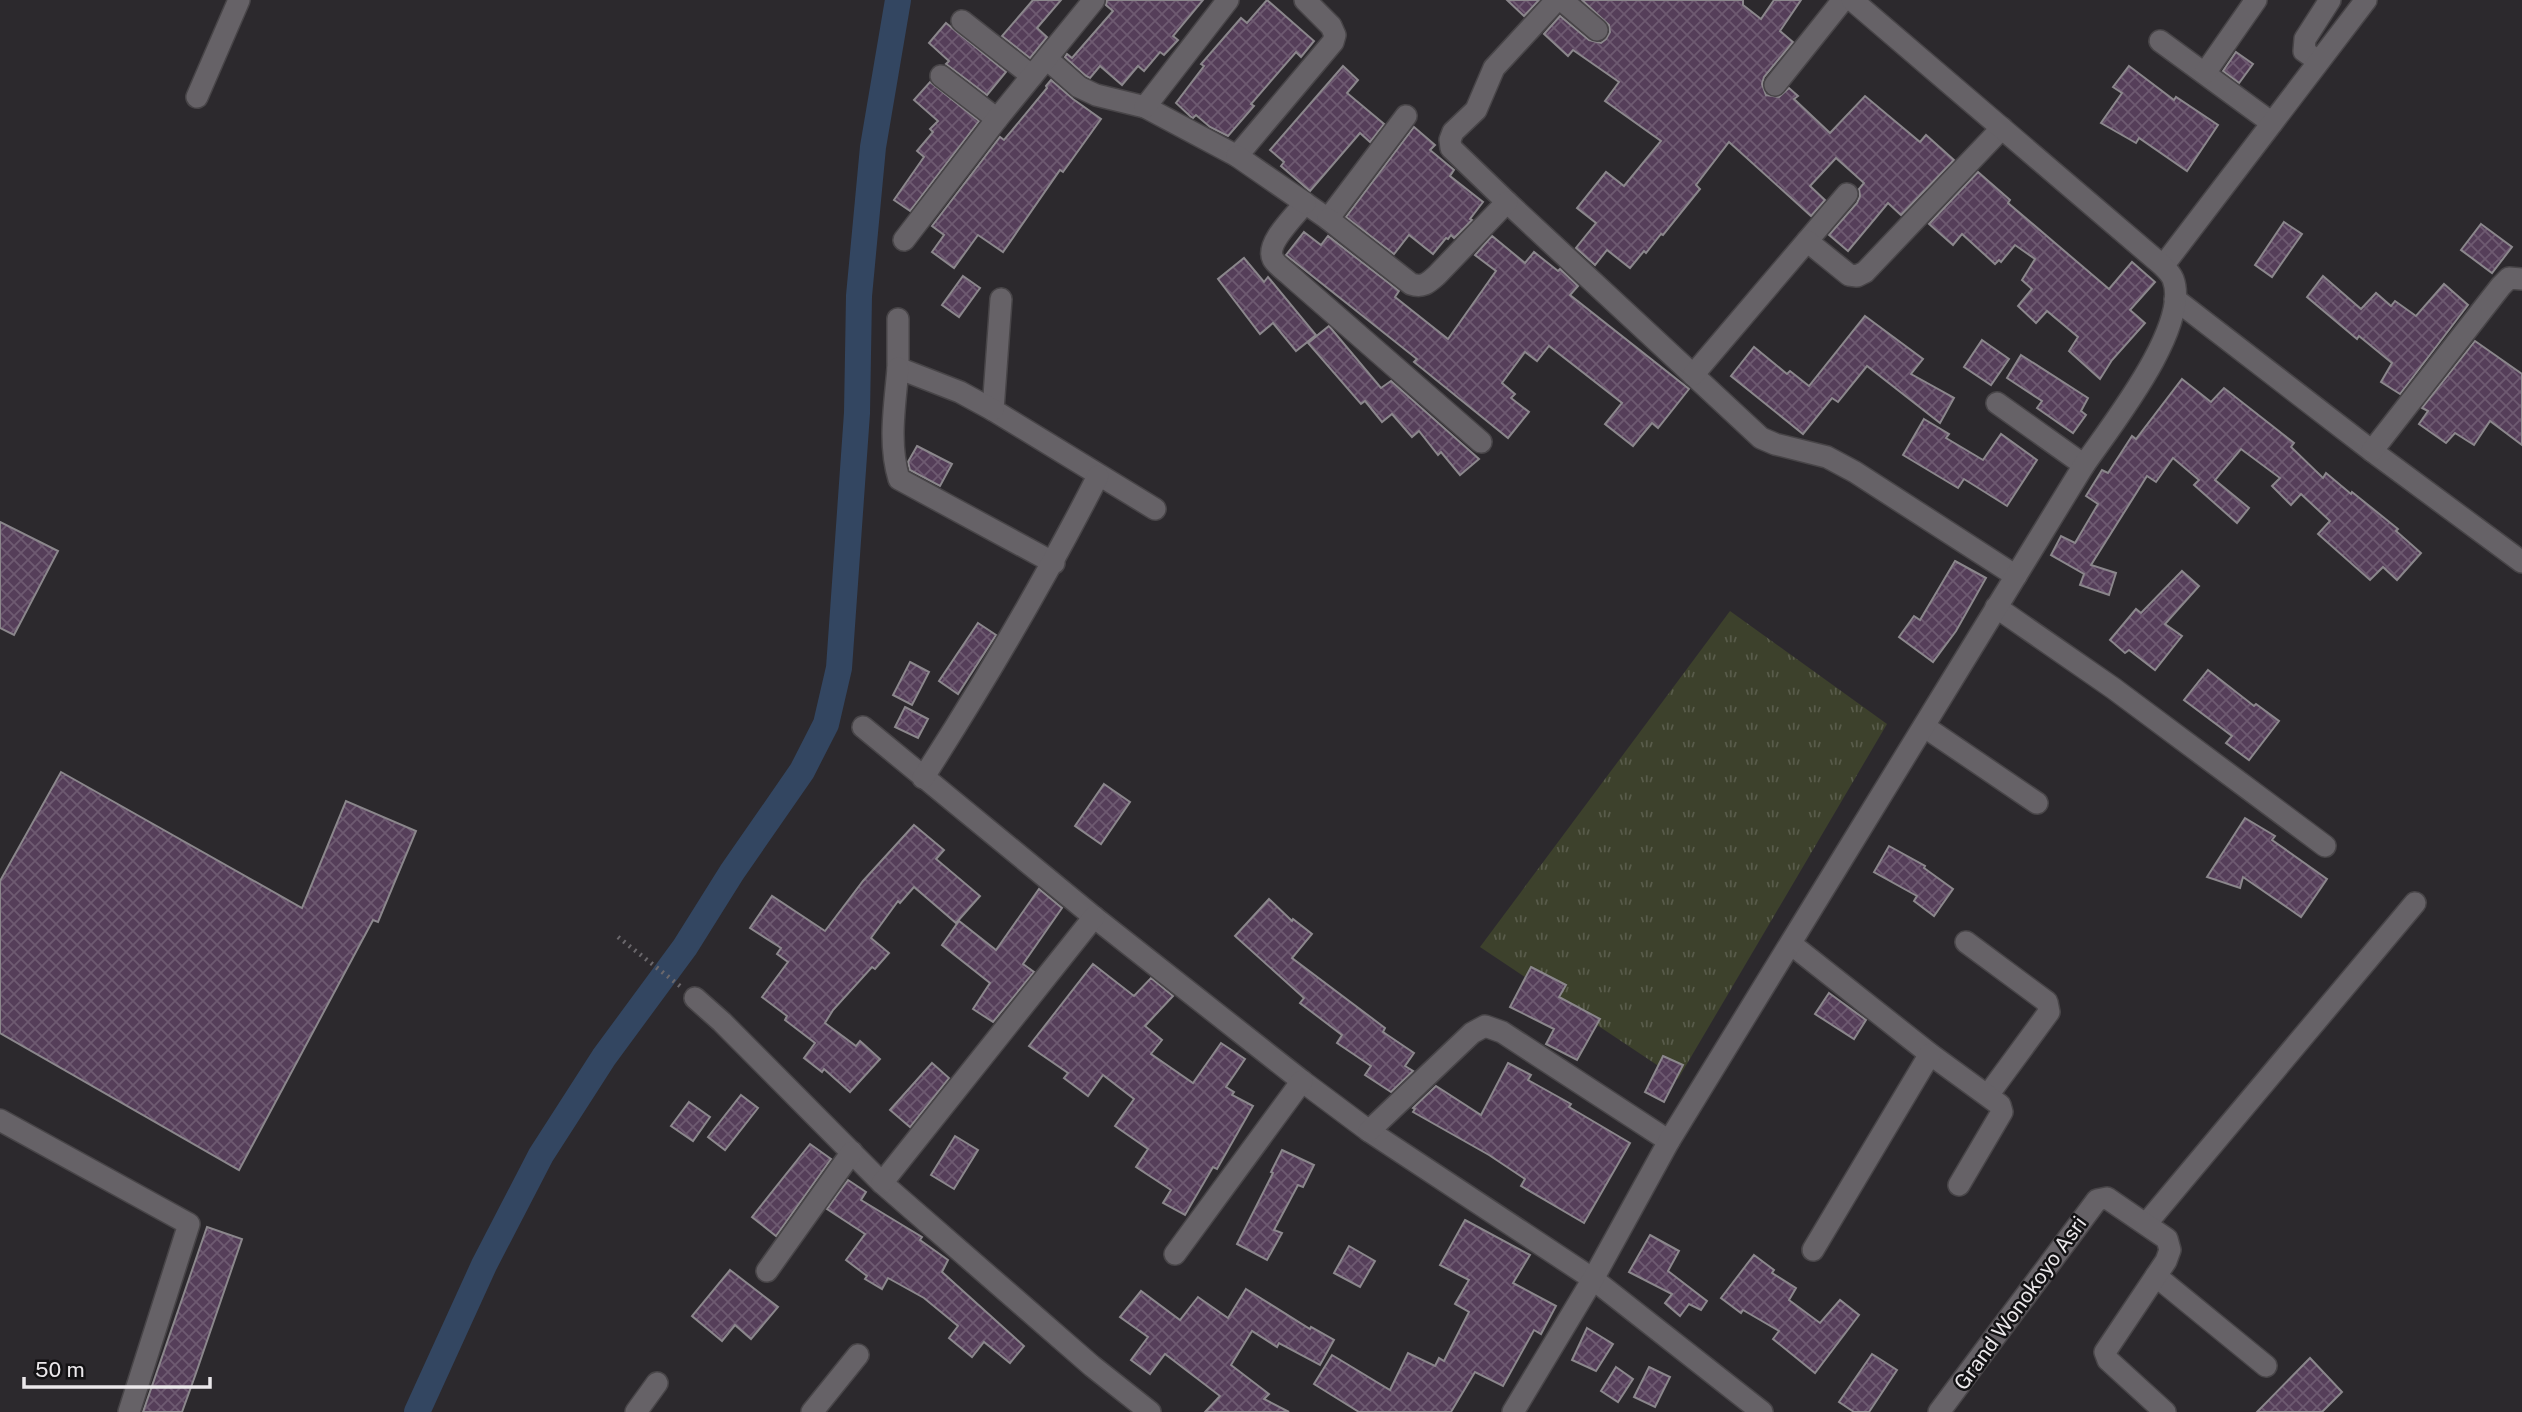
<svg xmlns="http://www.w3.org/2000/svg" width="2522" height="1412" viewBox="0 0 2522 1412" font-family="'Public Sans',sans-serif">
<defs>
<pattern id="park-tufts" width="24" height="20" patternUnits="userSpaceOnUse" patternTransform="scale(1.75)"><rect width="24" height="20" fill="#3d412c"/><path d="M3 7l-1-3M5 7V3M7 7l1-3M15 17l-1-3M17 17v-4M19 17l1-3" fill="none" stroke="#595c4b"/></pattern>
<pattern id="building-cross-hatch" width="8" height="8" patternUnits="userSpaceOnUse" patternTransform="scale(1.75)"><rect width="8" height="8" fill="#553e59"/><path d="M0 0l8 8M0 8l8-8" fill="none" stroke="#6e5a71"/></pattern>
</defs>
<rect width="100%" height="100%" fill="#2c292d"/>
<path fill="url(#park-tufts)" d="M 1730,611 L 1887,724 L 1678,1079 L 1480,947 Z"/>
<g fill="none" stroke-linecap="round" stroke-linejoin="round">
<path stroke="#334661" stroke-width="26" d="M 417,1412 L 484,1265 L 541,1155 L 604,1057 L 685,947 L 732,872 L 802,771 L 826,724 L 839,668 L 857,413 L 859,296 L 873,147 L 898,0"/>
</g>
<g fill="url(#building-cross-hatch)" stroke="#8b878c" stroke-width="2">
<path d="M 1033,0 L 1061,0 L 1037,28 L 1047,37 L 1030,58 L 1002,36 Z"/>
<path d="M 1107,0 L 1203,0 L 1173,36 L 1178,40 L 1164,55 L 1160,52 L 1144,71 L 1138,66 L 1122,85 L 1100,66 L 1090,78 L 1086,76 L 1065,57 L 1067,54 L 1072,58 L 1113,11 L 1106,5 Z"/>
<path d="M 1267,0 L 1314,41 L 1301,57 L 1296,52 L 1251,104 L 1254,106 L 1228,136 L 1210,127 L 1196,115 L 1193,118 L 1191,117 L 1176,103 L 1204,66 L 1201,64 L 1241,18 L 1247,23 Z"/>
<path d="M 1507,0 L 1539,0 L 1524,16 Z"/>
<path d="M 1582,0 L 1743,0 L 1743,5 L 1761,19 L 1774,0 L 1801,0 L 1780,31 L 1793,42 L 1764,77 L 1762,84 L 1766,95 L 1779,97 L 1789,88 L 1798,96 L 1794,99 L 1830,133 L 1865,96 L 1920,142 L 1926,135 L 1954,160 L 1901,215 L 1888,203 L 1848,251 L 1829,235 L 1857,203 L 1860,196 L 1859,189 L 1864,183 L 1836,158 L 1810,186 L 1825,200 L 1811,216 L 1729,142 L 1696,185 L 1700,189 L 1663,235 L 1661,234 L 1646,253 L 1644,251 L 1630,268 L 1607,250 L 1595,265 L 1576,248 L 1596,223 L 1577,208 L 1606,172 L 1624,186 L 1661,141 L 1605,101 L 1619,82 L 1573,50 L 1568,56 L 1544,34 L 1560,16 L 1589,40 L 1601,43 L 1606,39 L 1610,32 L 1609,25 Z"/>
<path d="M 946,23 L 1006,72 L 987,95 L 946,64 L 949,61 L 929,43 Z"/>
<path d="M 2236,52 L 2253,64 L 2239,83 L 2223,71 Z"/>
<path d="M 1343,66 L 1358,80 L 1347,93 L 1384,124 L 1370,142 L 1360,133 L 1310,191 L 1281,166 L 1284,162 L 1270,150 Z"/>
<path d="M 2129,66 L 2174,100 L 2176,97 L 2218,125 L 2187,171 L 2139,138 L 2136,143 L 2101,123 L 2122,93 L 2113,87 Z"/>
<path d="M 1051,80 L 1073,99 L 1101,119 L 1063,172 L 1060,170 L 1003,252 L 978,235 L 954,268 L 932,252 L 944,235 L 932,226 L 1000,137 L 1004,140 L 1047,88 L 1046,86 Z"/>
<path d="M 930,82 L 979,121 L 910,211 L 894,200 L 924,157 L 917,151 L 933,132 L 930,129 L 938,121 L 914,100 Z"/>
<path d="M 1414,127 L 1435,145 L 1430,150 L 1454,170 L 1450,176 L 1483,202 L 1470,219 L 1472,220 L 1454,238 L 1451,235 L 1448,239 L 1446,238 L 1433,254 L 1409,235 L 1394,254 L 1346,217 Z"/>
<path d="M 1978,172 L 2010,200 L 2008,203 L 2109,289 L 2132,262 L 2155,282 L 2130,310 L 2145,323 L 2112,360 L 2100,379 L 2069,351 L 2078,337 L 2047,311 L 2036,323 L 2018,306 L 2032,289 L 2022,280 L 2035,259 L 2015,245 L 2001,262 L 1999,260 L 1995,264 L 1962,234 L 1953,245 L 1929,224 Z"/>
<path d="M 2284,222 L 2302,234 L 2272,277 L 2255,265 Z"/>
<path d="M 2481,224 L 2512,247 L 2492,273 L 2461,250 Z"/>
<path d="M 1304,232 L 1321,245 L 1328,236 L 1399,291 L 1395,297 L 1448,339 L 1496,271 L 1475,255 L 1492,236 L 1525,263 L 1534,252 L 1558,271 L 1560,269 L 1578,286 L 1570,295 L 1689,389 L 1658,428 L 1652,423 L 1633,446 L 1605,424 L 1622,403 L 1549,346 L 1537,361 L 1525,352 L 1502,383 L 1515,394 L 1511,398 L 1529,412 L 1508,438 L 1414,362 L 1417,359 L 1286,255 Z"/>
<path d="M 1244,258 L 1264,282 L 1268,277 L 1316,335 L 1296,351 L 1273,323 L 1260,334 L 1218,279 Z"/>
<path d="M 963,276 L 980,288 L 959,317 L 942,305 Z"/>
<path d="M 2323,276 L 2361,309 L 2376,293 L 2391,306 L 2395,301 L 2416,316 L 2444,284 L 2468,305 L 2400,394 L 2381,382 L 2392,363 L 2359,336 L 2357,339 L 2307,297 Z"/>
<path d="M 1865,316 L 1923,359 L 1911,374 L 1954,398 L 1940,423 L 1867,366 L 1838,402 L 1832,398 L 1803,434 L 1731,376 L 1754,347 L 1787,374 L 1790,371 L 1809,386 Z"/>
<path d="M 1329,326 L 1381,388 L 1391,381 L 1479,459 L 1460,475 L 1441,452 L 1438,455 L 1419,431 L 1412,437 L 1392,414 L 1382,422 L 1365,401 L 1361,404 L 1308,343 Z"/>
<path d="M 1982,340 L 2009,359 L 1991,385 L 1964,367 Z"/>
<path d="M 2475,341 L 2522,374 L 2522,445 L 2490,421 L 2474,445 L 2455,433 L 2446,443 L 2419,424 L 2428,411 L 2422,408 Z"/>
<path d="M 2021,355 L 2088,398 L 2081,411 L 2086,415 L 2073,433 L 2037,408 L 2042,401 L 2007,378 Z"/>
<path d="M 2182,379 L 2211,402 L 2224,388 L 2294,443 L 2291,447 L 2323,478 L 2326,473 L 2351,494 L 2352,492 L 2398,529 L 2396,531 L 2421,553 L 2397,580 L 2383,567 L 2370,580 L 2318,534 L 2330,521 L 2301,494 L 2291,505 L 2272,486 L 2280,478 L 2241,449 L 2215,480 L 2249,508 L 2237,523 L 2194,485 L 2199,480 L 2173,458 L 2156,482 L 2147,476 L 2091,565 L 2116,573 L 2109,595 L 2080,585 L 2084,574 L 2051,555 L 2061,536 L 2075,543 L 2098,504 L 2086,496 L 2102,470 L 2108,473 L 2132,436 L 2136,439 Z"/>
<path d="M 1924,419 L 1949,434 L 1946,438 L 1983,460 L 2001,434 L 2037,460 L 2007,506 L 1964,479 L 1958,488 L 1903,455 Z"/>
<path d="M 917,446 L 952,464 L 940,486 L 910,470 L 908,462 Z"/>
<path d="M 0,522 L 58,551 L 14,635 L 0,628 Z"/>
<path d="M 1955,561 L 1986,578 L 1956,631 L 1933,662 L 1899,637 L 1914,616 L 1920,620 Z"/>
<path d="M 2182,571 L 2199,586 L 2165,624 L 2182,636 L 2155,670 L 2129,650 L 2125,653 L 2110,640 L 2136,609 L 2141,613 Z"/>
<path d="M 978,623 L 996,635 L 958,694 L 939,681 Z"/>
<path d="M 910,662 L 929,672 L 912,705 L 893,695 Z"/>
<path d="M 2208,670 L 2254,706 L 2256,704 L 2279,721 L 2249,760 L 2226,743 L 2232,736 L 2184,700 Z"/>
<path d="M 905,707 L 928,719 L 918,738 L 895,727 Z"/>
<path d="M 61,772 L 302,908 L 346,801 L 416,831 L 378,922 L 373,920 L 239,1170 L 0,1033 L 0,881 Z"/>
<path d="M 1104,784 L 1130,802 L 1101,844 L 1075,826 Z"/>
<path d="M 2245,818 L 2275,836 L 2272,840 L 2327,879 L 2301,917 L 2243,877 L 2240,888 L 2207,877 Z"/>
<path d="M 914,825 L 944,850 L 936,859 L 980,896 L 956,923 L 914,887 L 900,903 L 898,901 L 871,938 L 889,953 L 875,969 L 872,967 L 833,1010 L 825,1023 L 856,1046 L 860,1041 L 880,1059 L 850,1092 L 824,1069 L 822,1072 L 804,1058 L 815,1043 L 785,1020 L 787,1016 L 762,997 L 788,962 L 777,954 L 781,948 L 750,928 L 772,896 L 825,931 L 863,881 Z"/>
<path d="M 1889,846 L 1925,866 L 1924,868 L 1953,889 L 1934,916 L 1914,901 L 1917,896 L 1874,872 Z"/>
<path d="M 1039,889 L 1062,908 L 1023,964 L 1034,972 L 993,1022 L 973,1009 L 990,983 L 942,945 L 959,921 L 996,950 Z"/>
<path d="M 1269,899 L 1292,921 L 1293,919 L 1312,934 L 1292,958 L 1385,1028 L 1383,1032 L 1414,1053 L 1405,1066 L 1413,1071 L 1391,1092 L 1365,1075 L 1371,1066 L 1337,1043 L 1342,1035 L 1300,1003 L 1304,998 L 1235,936 Z"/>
<path d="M 1093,964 L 1134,996 L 1151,978 L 1173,996 L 1145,1026 L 1162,1040 L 1151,1054 L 1193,1083 L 1221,1043 L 1245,1059 L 1226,1087 L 1234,1092 L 1232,1095 L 1253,1106 L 1217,1169 L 1213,1167 L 1185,1215 L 1163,1203 L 1171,1190 L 1136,1167 L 1148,1149 L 1115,1126 L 1134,1099 L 1103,1075 L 1088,1096 L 1064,1078 L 1068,1073 L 1029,1046 Z"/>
<path d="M 1531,967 L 1566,985 L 1559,997 L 1600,1019 L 1577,1060 L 1546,1044 L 1554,1029 L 1510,1007 Z"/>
<path d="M 1829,993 L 1866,1020 L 1854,1039 L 1815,1014 Z"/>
<path d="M 1663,1056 L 1683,1065 L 1664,1102 L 1645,1092 Z"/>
<path d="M 932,1063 L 949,1078 L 910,1127 L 890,1110 Z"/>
<path d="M 1508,1063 L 1531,1075 L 1528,1080 L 1571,1104 L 1569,1107 L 1630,1143 L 1584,1223 L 1521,1186 L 1525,1179 L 1489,1155 L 1413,1112 L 1415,1109 L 1413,1108 L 1436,1086 L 1481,1115 Z"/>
<path d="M 741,1095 L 758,1108 L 725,1150 L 708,1137 Z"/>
<path d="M 689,1102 L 710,1117 L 693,1141 L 671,1126 Z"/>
<path d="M 955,1136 L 978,1150 L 954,1189 L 931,1175 Z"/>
<path d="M 810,1144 L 831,1159 L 776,1236 L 752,1217 Z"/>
<path d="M 1282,1150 L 1314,1165 L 1303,1187 L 1298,1185 L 1274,1230 L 1282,1233 L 1267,1260 L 1237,1244 L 1273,1173 L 1271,1172 Z"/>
<path d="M 848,1180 L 866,1192 L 861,1200 L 922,1237 L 920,1240 L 948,1260 L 942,1272 L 1024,1346 L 1010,1363 L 984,1342 L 972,1357 L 949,1338 L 958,1326 L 924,1298 L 888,1278 L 882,1289 L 865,1279 L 867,1276 L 846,1260 L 865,1234 L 827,1209 Z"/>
<path d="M 1465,1220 L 1530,1255 L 1513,1283 L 1556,1306 L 1541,1334 L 1534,1330 L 1503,1386 L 1475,1372 L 1451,1412 L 1359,1412 L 1314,1384 L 1332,1355 L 1390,1390 L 1408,1353 L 1435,1366 L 1439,1358 L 1444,1361 L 1469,1312 L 1455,1304 L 1469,1280 L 1440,1265 Z"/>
<path d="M 207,1227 L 242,1239 L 195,1376 L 182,1412 L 143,1412 Z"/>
<path d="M 1650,1235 L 1679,1251 L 1668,1271 L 1707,1301 L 1701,1310 L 1689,1304 L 1680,1316 L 1665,1303 L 1672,1294 L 1629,1272 Z"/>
<path d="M 1349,1246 L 1375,1261 L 1360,1287 L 1334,1273 Z"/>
<path d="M 1754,1255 L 1774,1270 L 1772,1273 L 1796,1288 L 1789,1300 L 1820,1323 L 1840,1300 L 1859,1315 L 1815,1373 L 1773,1339 L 1779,1331 L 1743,1310 L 1741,1313 L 1721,1298 Z"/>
<path d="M 730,1270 L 778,1307 L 751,1339 L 735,1325 L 722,1341 L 692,1316 Z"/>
<path d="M 1246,1289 L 1310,1329 L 1311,1327 L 1334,1340 L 1320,1365 L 1279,1343 L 1277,1347 L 1252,1331 L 1231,1365 L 1269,1394 L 1264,1399 L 1289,1412 L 1205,1412 L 1220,1396 L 1165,1354 L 1150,1374 L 1131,1360 L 1148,1337 L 1120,1317 L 1141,1291 L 1180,1320 L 1198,1297 L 1228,1318 Z"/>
<path d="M 1587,1328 L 1613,1344 L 1596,1371 L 1572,1360 Z"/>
<path d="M 1872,1354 L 1897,1370 L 1869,1412 L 1854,1412 L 1839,1402 Z"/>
<path d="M 2310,1358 L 2342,1392 L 2322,1412 L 2257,1412 Z"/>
<path d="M 1616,1367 L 1633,1379 L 1618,1402 L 1601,1391 Z"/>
<path d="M 1649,1367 L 1670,1377 L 1655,1407 L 1634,1397 Z"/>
</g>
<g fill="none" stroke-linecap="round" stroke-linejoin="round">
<g stroke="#484548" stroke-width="24">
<g id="minor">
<path d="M 962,21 L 1032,76"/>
<path d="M 1597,30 L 1564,2 L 1558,1 L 1553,4 L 1494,68 L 1476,110 L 1453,132 L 1450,140 L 1451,148 L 1507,202 L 1761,438 L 1775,444 L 1827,457 L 1855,472 L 2016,576"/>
<path d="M 2160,41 L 2272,123"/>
<path d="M 1047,59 L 1079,87 L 1096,95 L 1145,107 L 1237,156 L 1333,42 L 1335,35 L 1331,26 L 1305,0"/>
<path d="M 2318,61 L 2304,51 L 2305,39 L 2330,0"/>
<path d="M 2205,73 L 2256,0"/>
<path d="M 941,76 L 997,119"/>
<path d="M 1775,85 L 1843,0"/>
<path d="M 197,97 L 239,0"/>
<path d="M 1145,107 L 1228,0"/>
<path d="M 1406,116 L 1328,219 L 1305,203 C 1296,215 1265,243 1273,259 C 1277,266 1287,272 1293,278 L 1481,442"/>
<path d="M 1237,156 L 1305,203"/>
<path d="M 1328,219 L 1411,284 C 1423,288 1428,283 1437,275 L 1507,202"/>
<path d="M 904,240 L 997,119 L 1094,0"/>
<path d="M 1807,241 L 1847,194"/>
<path d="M 2163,266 L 2366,0"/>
<path d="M 1001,299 L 993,410 L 1155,509"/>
<path d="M 2175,299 L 2372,451 L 2522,562"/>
<path d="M 898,319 L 898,368 L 960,392 L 993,410"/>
<path d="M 898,368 C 895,405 888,443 899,479 L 1054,563"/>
<path d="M 1693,375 L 1807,241 L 1849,275 L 1857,276 L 1865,272 L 2002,128"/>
<path d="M 1997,403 L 2084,465"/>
<path d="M 2372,451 L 2501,286 L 2509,278 L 2522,279"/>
<path d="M 1996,607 L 2113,688 L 2325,846"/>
<path d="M 863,727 L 1094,917 L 1302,1081 L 1369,1131 L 1593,1279 L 1762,1412"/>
<path d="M 1925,727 L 2037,803"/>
<path d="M 923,778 C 986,680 1045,580 1098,476"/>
<path d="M 1966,942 L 2047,1002 L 2049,1012 L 1988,1095"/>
<path d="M 1791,944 L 1930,1054 L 2000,1105 L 2002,1112 L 1959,1185"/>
<path d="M 695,998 L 722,1022 L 882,1183 L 1092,1366 L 1150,1412"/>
<path d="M 0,1120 L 189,1224 L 129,1412"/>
<path d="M 1369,1131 L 1472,1033 L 1485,1026 L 1502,1032 L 1669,1141"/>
<path d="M 882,1183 L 1094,917"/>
<path d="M 2146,1224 L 2415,903"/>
<path d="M 1813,1250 L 1930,1054"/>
<path d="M 1175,1254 L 1302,1081"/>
<path d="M 767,1271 L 852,1152"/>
<path d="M 2156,1276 L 2266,1366"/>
<path d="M 636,1412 L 657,1383"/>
<path d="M 812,1412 L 858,1355"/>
<path d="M 1513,1412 L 1593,1279 L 1669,1141 L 2084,465 C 2110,427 2191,326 2173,279 C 2171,274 2167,270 2163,266 L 1852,0"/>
<path d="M 1939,1412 L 2097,1200 L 2107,1198 L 2167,1239 L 2170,1250 L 2166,1261 L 2105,1352 L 2108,1360 L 2165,1412"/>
</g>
</g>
<path stroke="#6b686c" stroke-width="4.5" stroke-dasharray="2 5" stroke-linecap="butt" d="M 618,937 L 680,986"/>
<use href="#minor" stroke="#666267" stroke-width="21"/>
</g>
<g text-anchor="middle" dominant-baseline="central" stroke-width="5" stroke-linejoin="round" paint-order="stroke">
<g font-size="21" fill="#ebe8eb" stroke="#131214">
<text transform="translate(2020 1303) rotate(-54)">Grand Wonokoyo Asri</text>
</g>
</g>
<path d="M24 1377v10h186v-10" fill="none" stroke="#ebe8eb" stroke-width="3.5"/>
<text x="35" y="1377" font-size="21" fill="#ebe8eb" stroke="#131214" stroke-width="5" paint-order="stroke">50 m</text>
</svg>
